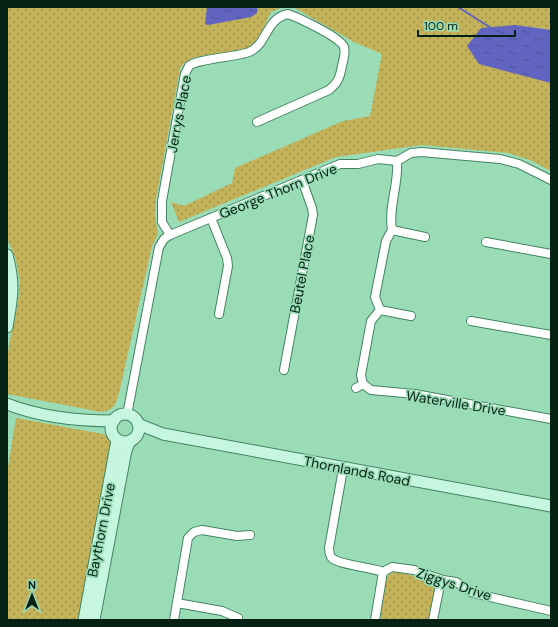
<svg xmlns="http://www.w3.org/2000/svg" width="558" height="627" viewBox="0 0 558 627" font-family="'DM Sans',sans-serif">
<defs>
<pattern id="park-dots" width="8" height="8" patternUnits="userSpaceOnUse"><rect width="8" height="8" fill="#c3b259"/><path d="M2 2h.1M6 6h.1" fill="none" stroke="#9c9048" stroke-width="1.8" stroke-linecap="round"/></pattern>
<pattern id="water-ripples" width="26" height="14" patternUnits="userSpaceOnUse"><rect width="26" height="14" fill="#6165c1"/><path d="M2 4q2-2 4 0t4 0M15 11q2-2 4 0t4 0" fill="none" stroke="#4e539c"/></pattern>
</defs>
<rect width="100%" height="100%" fill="#99dcb6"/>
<g fill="url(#park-dots)">
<path d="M 7,7 L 283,7 L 271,12 C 266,21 261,37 253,44 C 234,59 189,48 180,69 L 156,199 L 155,216 L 158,234 L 152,246 L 120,389 C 116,403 116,410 101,412 L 7,394 C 7,383 6,371 7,360 C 12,313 32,286 7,239 Z"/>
<path d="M 293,7 L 551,7 L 551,30 L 515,25 L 518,73 L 551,83 L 551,171 L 530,160 L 508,153 L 422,145 L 336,157 L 179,222 L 171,202 L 184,206 L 232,183 L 235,168 L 343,121 L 370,116 L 382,54 L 354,42 Z"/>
<path d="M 16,418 L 103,434 L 108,437 L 111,445 L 80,620 L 7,620 L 7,473 Z"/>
<path d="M 395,571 L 433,581 L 435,587 L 429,620 L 380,620 L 386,577 Z"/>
</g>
<g fill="url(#water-ripples)">
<path d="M 207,7 L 257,7 L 257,13 L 251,17 L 208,25 L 205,24 Z"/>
<path d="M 515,25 L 551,30 L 551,83 L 479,64 L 467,46 L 481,28 Z"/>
</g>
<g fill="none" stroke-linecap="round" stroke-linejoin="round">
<path stroke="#6165c1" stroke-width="2" d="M 458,7 L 491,28"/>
<g stroke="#428461" stroke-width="10">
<g id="street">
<path d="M 397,161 C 399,184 388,207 392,230 L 386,241 L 375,297 L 380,310 L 371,321 L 361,375 L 363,384 L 371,390 L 415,394 L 551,419"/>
<path d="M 211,218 L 227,258 L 228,266 L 219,314"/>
<path d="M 392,230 L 425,237"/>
<path d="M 170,235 L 162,222 L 162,201 L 185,74 C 186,72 188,68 189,66 C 196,59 237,57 249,52 C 268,44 265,19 288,14 C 299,18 340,37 344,47 C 346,53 343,61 342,66 C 340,77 338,83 329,90 L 257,122"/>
<path d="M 486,242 L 551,254"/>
<path d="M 380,310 L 411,316"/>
<path d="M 471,321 L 551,335"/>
<path d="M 284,370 L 313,215 L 312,208 L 302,180"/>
<path d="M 356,388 L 363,384"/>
<path d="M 127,415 L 159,247 L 164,239 L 170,235 L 340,164 L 358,164 L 378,159 L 397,161 L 411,153 L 421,152 L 500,159 L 519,164 L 551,180"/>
<path d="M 343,469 L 329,548 C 329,551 330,555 331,557 C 337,565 371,567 383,572"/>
<path d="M 383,572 L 392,567 L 414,570 L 443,580 L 456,582 L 473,593 L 551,611"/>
<path d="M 177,603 L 222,611 L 238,618"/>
<path d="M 174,620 L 188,538 L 194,532 L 202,530 L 237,536 L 250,535"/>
<path d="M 375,620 L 383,572"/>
<path d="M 433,620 L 440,585 L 443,580"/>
</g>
</g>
<g stroke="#428461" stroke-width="13">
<g id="secondary">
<path d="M 7,255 C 15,284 12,298 7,327"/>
<path d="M 7,404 C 40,417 78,421 114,421"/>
<circle cx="125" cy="428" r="14"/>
<path d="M 138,424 L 163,434 L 551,506"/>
<path d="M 84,620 L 117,440"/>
<path d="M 94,620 L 126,450 L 130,441"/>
</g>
</g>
<use href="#street" stroke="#fff" stroke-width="8"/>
<use href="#secondary" stroke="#c7f6e0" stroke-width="11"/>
</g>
<g text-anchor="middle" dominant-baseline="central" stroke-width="3.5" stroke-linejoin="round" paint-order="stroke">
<g font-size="14" fill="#052113" stroke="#99dcb6">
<text transform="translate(179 114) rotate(-79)">Jerrys Place</text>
<text transform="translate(278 191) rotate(-22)">George Thorn Drive</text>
<text transform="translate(302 274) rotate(-79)">Beutel Place</text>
<text transform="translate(456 403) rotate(9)">Waterville Drive</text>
<text transform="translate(357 471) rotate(11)">Thornlands Road</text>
<text transform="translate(101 530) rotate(-79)">Baythorn Drive</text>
<text transform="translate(454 584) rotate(18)">Ziggys Drive</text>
</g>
</g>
<rect width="558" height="627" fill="none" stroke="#052113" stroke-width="16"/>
<g transform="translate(32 595)" stroke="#99dcb6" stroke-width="3" paint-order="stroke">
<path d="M0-3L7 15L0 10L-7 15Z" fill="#052113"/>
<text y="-6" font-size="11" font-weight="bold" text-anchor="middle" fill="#052113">N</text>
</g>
<path d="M418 30v6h97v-6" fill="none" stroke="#052113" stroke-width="2"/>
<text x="424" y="30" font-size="12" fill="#052113" stroke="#99dcb6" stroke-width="3" paint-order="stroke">100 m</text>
</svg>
